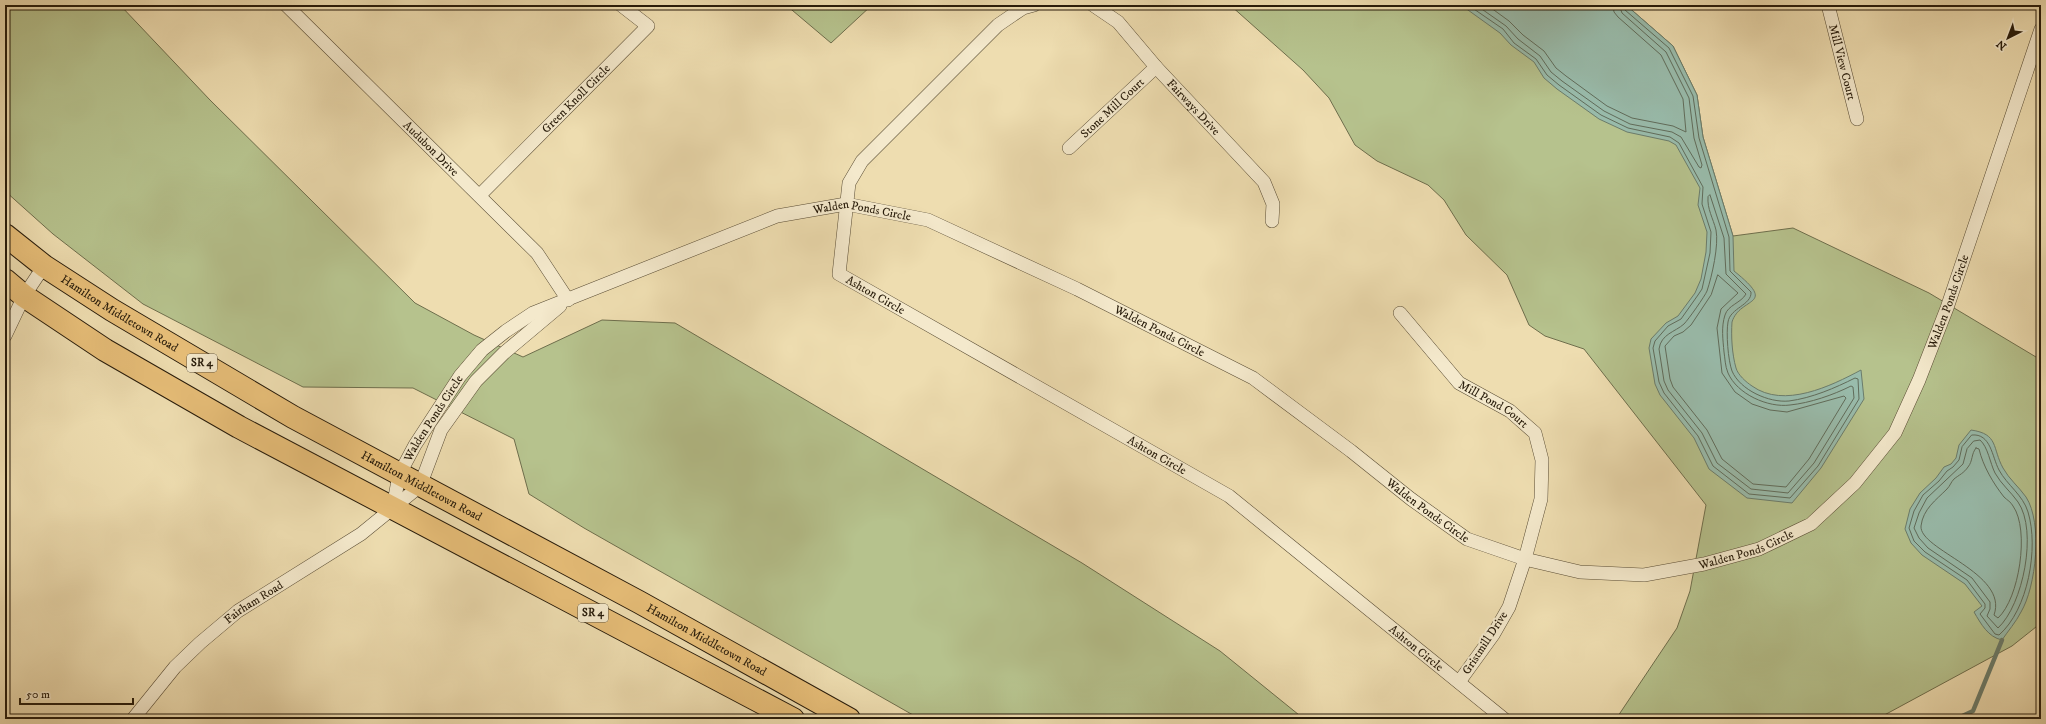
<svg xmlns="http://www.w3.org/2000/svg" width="2046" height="724" viewBox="0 0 2046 724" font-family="'IM FELL DW Pica',serif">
<rect width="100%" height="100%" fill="#eeddb0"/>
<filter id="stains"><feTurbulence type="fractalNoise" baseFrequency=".005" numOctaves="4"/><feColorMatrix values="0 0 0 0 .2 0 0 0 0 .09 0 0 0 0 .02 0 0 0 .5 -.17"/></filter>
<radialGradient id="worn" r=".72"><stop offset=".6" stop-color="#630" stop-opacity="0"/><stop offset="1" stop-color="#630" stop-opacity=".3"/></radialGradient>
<g fill="#b6c28d" stroke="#6e6e4c">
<path d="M 5,5 L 120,5 L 210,100 L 415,303 L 474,335 L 523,357 L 602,320 L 675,323 L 1082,563 L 1220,651 L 1304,719 L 920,719 L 584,528 L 529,494 L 514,439 L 413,388 L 303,387 L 143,304 L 53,234 L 5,191 Z"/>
<path d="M 786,5 L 872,5 L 831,43 Z"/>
<path d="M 1230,5 L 1626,5 L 1673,46 L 1697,95 L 1703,137 L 1733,236 L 1793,228 L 1929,293 L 2041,360 L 2041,623 L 2012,646 L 1877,719 L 1616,719 L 1677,628 L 1690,591 L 1706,505 L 1584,349 L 1545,336 L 1529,325 L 1507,275 L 1466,235 L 1444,200 L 1428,185 L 1377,161 L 1355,145 L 1329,98 L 1303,70 Z"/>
</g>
<g fill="#99bcac" stroke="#6b7c6b">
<path d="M 1461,5 L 1626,5 L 1673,46 L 1697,95 L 1703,137 L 1733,236 L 1734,271 C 1779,307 1740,296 1732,322 C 1731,336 1732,354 1736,368 C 1738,375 1746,382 1752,386 C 1784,409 1831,386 1861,370 L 1864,399 L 1821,468 L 1792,503 L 1747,498 L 1709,469 L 1694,438 L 1660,395 L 1655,384 L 1649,348 L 1651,339 L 1666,323 L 1678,316 L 1695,293 L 1701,279 L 1706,252 L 1707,232 L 1698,205 L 1700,188 L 1676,145 L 1669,141 L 1627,132 L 1599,119 L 1557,89 L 1544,78 L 1534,62 L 1511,45 L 1500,33 Z"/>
<path d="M 1971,430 C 1999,434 1992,448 2003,468 C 2009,479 2019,487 2026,497 C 2043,523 2036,587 2021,612 C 2016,622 2008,631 2002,640 C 1988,637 1981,624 1974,612 L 1982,606 L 1965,584 L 1922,555 L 1911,543 L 1905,529 L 1910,509 L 1920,493 L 1936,478 L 1944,467 L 1951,464 L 1956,458 L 1959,445 Z"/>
</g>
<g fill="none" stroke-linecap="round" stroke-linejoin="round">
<g stroke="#606c5b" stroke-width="1">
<path d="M 1468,5 L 1503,29 L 1514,43 L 1536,59 L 1547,75 L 1559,85 L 1601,115 L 1628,128 L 1670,137 L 1679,143 L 1703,187 L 1702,204 L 1711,232 L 1710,253 L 1702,289 L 1698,295 L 1681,319 L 1668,326 L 1655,341 L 1653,348 L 1659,382 L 1664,393 L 1698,436 L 1713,466 L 1749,494 L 1790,498 L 1818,466 L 1859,399 L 1858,379 L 1855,378 C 1835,388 1812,398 1789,401 C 1769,403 1740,390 1732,371 C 1728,360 1726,333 1728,322 C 1730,308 1752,305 1751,292 L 1730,271 L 1729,237 L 1699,138 L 1693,96 L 1669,48 L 1625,10 L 1624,5"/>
<path d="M 1476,5 L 1506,26 L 1518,39 L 1540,56 L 1551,72 L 1562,81 L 1604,111 L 1630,124 L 1672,132 L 1681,137 L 1699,167 L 1701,168 L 1702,165 L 1694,138 L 1689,98 L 1666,52 L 1622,13 L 1619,5"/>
<path d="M 1487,5 L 1509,21 L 1523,35 L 1544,51 L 1556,68 L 1566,76 L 1607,106 L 1632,118 L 1673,126 L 1686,132 L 1683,99 L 1661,55 L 1618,17 L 1614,12 L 1613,5"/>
<path d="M 1710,195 L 1724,238 L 1726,274 L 1746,294 C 1741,303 1728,305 1725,315 C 1721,327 1723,340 1724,352 C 1725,358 1725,366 1728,373 C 1737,394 1768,408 1790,405 C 1810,403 1833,395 1851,386 L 1853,387 L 1854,398 L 1814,463 L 1788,493 L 1751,489 L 1717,463 L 1702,433 L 1668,390 L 1664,381 L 1659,349 C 1661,334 1675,332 1684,324 C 1688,320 1705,296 1707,291 C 1712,276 1719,245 1716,230 C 1713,218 1707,209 1708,197 Z"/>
<path d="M 1718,275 L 1738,293 L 1721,309 L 1717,328 L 1722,373 L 1735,392 L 1752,404 L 1770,410 L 1787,412 L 1844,396 L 1846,398 L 1809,459 L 1786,487 L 1753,484 L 1722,459 L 1707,430 L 1673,387 L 1670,379 L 1665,346 L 1674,336 L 1683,332 L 1691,325 L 1711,295 Z"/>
<path d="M 1972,435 C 1991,433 1992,457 1999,470 C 2007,485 2023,495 2028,512 C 2039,548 2028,610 1999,635 L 1995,634 L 1980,614 L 1985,608 L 1985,604 L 1967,580 L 1925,552 L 1914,541 L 1909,528 L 1914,511 L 1923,495 L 1939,481 L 1947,471 L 1953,467 L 1959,460 L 1962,447 Z"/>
<path d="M 1974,441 L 1980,440 C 1988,447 1990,463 1995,473 C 2001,484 2011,492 2018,502 C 2038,531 2023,605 1998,628 L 1987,616 L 1990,609 L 1990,602 L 1972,578 L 1928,548 L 1919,538 L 1914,528 L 1919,513 L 1927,498 L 1963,464 L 1967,449 Z"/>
<path d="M 1976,448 L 1979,449 C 1983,466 1993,483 2004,497 C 2007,500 2011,502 2013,506 C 2030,530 2019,599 1998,618 L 1994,615 C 2009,573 1919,550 1921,526 C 1923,509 1936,500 1947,489 C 1950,486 1951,482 1954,479 C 1959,475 1964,473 1968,467 C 1973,461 1971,454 1976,448 Z"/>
</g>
<path stroke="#6b7c6b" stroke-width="4.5" d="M 1956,719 L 1973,711 L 2002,640"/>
<g stroke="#594c34" stroke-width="14">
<g id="street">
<path id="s1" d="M 286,5 L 537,253 L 568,300"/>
<path id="s2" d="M 1034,5 L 1023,8 L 998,25 L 862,161 L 849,183 L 839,274 L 1229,496 L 1504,719"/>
<path id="s3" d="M 1093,5 L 1118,22 L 1156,67 L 1264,182 L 1273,204 L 1272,221"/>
<path id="s4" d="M 1828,5 L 1857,119"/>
<path id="s5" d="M 1069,148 L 1156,67"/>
<path id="s6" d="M 480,195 L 648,26 L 621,5"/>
<path id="s7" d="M 1400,313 L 1459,383 L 1510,411 L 1535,433 L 1542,460 L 1541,499 L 1525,559 L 1509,607 L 1493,635 L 1459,682"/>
<path d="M 5,336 L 24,296 L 44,266"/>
<path id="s8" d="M 393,508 L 399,475 L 415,445 L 460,376 L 482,350 L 506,331 L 533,313 L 777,216 L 846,204 L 928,220 L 1077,289 L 1253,378 L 1351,451 L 1411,499 L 1467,539 L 1525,559 L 1580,572 L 1644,575 L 1704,564 L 1759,549 L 1811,524 L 1855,483 L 1895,433 L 1919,380 L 1947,308 L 2041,29"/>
<path id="s9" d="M 133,719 L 175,667 L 200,643 L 238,611 L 361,534 L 420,486 L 441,430 L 476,381 L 504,353 L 560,306"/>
</g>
</g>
<g stroke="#271b0a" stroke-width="24">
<g id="highway">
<path id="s10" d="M 5,235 L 44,266 L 112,310 L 293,417 L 639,602 L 849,719"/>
<path d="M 5,280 L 24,296 L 105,350 L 239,427 L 793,719"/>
</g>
</g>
<use href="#street" stroke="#f4e9cc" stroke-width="13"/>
<use href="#highway" stroke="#e7be78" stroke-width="22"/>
</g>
<g text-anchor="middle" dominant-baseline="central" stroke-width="4" stroke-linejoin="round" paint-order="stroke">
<g fill="#f4e9cc" stroke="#645944" stroke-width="1">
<rect x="187" y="354" width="30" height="18" rx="3"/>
<rect x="578" y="604" width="30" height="18" rx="3"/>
</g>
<g font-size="11" font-weight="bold" fill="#271b0a">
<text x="202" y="363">SR 4</text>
<text x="593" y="613">SR 4</text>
</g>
<g font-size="12" fill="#271b0a" stroke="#f4e9cc">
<text stroke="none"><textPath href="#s4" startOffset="59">Mill View Court</textPath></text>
<text stroke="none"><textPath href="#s6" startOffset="136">Green Knoll Circle</textPath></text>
<text stroke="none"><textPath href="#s3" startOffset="144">Fairways Drive</textPath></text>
<text stroke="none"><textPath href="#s5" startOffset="59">Stone Mill Court</textPath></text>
<text stroke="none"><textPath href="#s1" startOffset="204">Audubon Drive</textPath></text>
<text stroke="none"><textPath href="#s8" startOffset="596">Walden Ponds Circle</textPath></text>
<text stroke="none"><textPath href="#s2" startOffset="393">Ashton Circle</textPath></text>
<text stroke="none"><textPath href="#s8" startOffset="1916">Walden Ponds Circle</textPath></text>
<text stroke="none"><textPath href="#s10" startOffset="139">Hamilton Middletown Road</textPath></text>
<text stroke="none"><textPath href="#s8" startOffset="920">Walden Ponds Circle</textPath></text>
<text stroke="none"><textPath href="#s7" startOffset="132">Mill Pond Court</textPath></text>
<text stroke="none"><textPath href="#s8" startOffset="100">Walden Ponds Circle</textPath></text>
<text stroke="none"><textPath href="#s2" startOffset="717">Ashton Circle</textPath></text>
<text stroke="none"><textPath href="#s10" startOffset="487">Hamilton Middletown Road</textPath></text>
<text stroke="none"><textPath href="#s8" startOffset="1244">Walden Ponds Circle</textPath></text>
<text stroke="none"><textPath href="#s8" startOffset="1580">Walden Ponds Circle</textPath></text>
<text stroke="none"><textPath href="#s9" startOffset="169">Fairham Road</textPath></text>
<text stroke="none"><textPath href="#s10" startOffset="811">Hamilton Middletown Road</textPath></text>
<text transform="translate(1485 643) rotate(-57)">Gristmill Drive</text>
<text stroke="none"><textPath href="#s2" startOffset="1041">Ashton Circle</textPath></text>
</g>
</g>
<rect width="2046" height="724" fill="none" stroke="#eeddb0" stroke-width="20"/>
<rect x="6" y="6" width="2034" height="712" fill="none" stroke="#271b0a" stroke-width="2"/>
<rect x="10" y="10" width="2026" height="704" fill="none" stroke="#271b0a"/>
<g transform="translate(2008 38) rotate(222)" stroke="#f4e9cc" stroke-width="3" paint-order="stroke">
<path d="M0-3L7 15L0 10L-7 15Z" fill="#271b0a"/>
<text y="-6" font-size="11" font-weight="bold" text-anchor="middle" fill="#271b0a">N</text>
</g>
<path d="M20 698v6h113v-6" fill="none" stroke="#271b0a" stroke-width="2"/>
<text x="26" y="698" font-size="12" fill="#271b0a" stroke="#f4e9cc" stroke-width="3" paint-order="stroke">50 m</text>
<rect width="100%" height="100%" filter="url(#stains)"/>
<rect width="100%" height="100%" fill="url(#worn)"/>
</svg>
